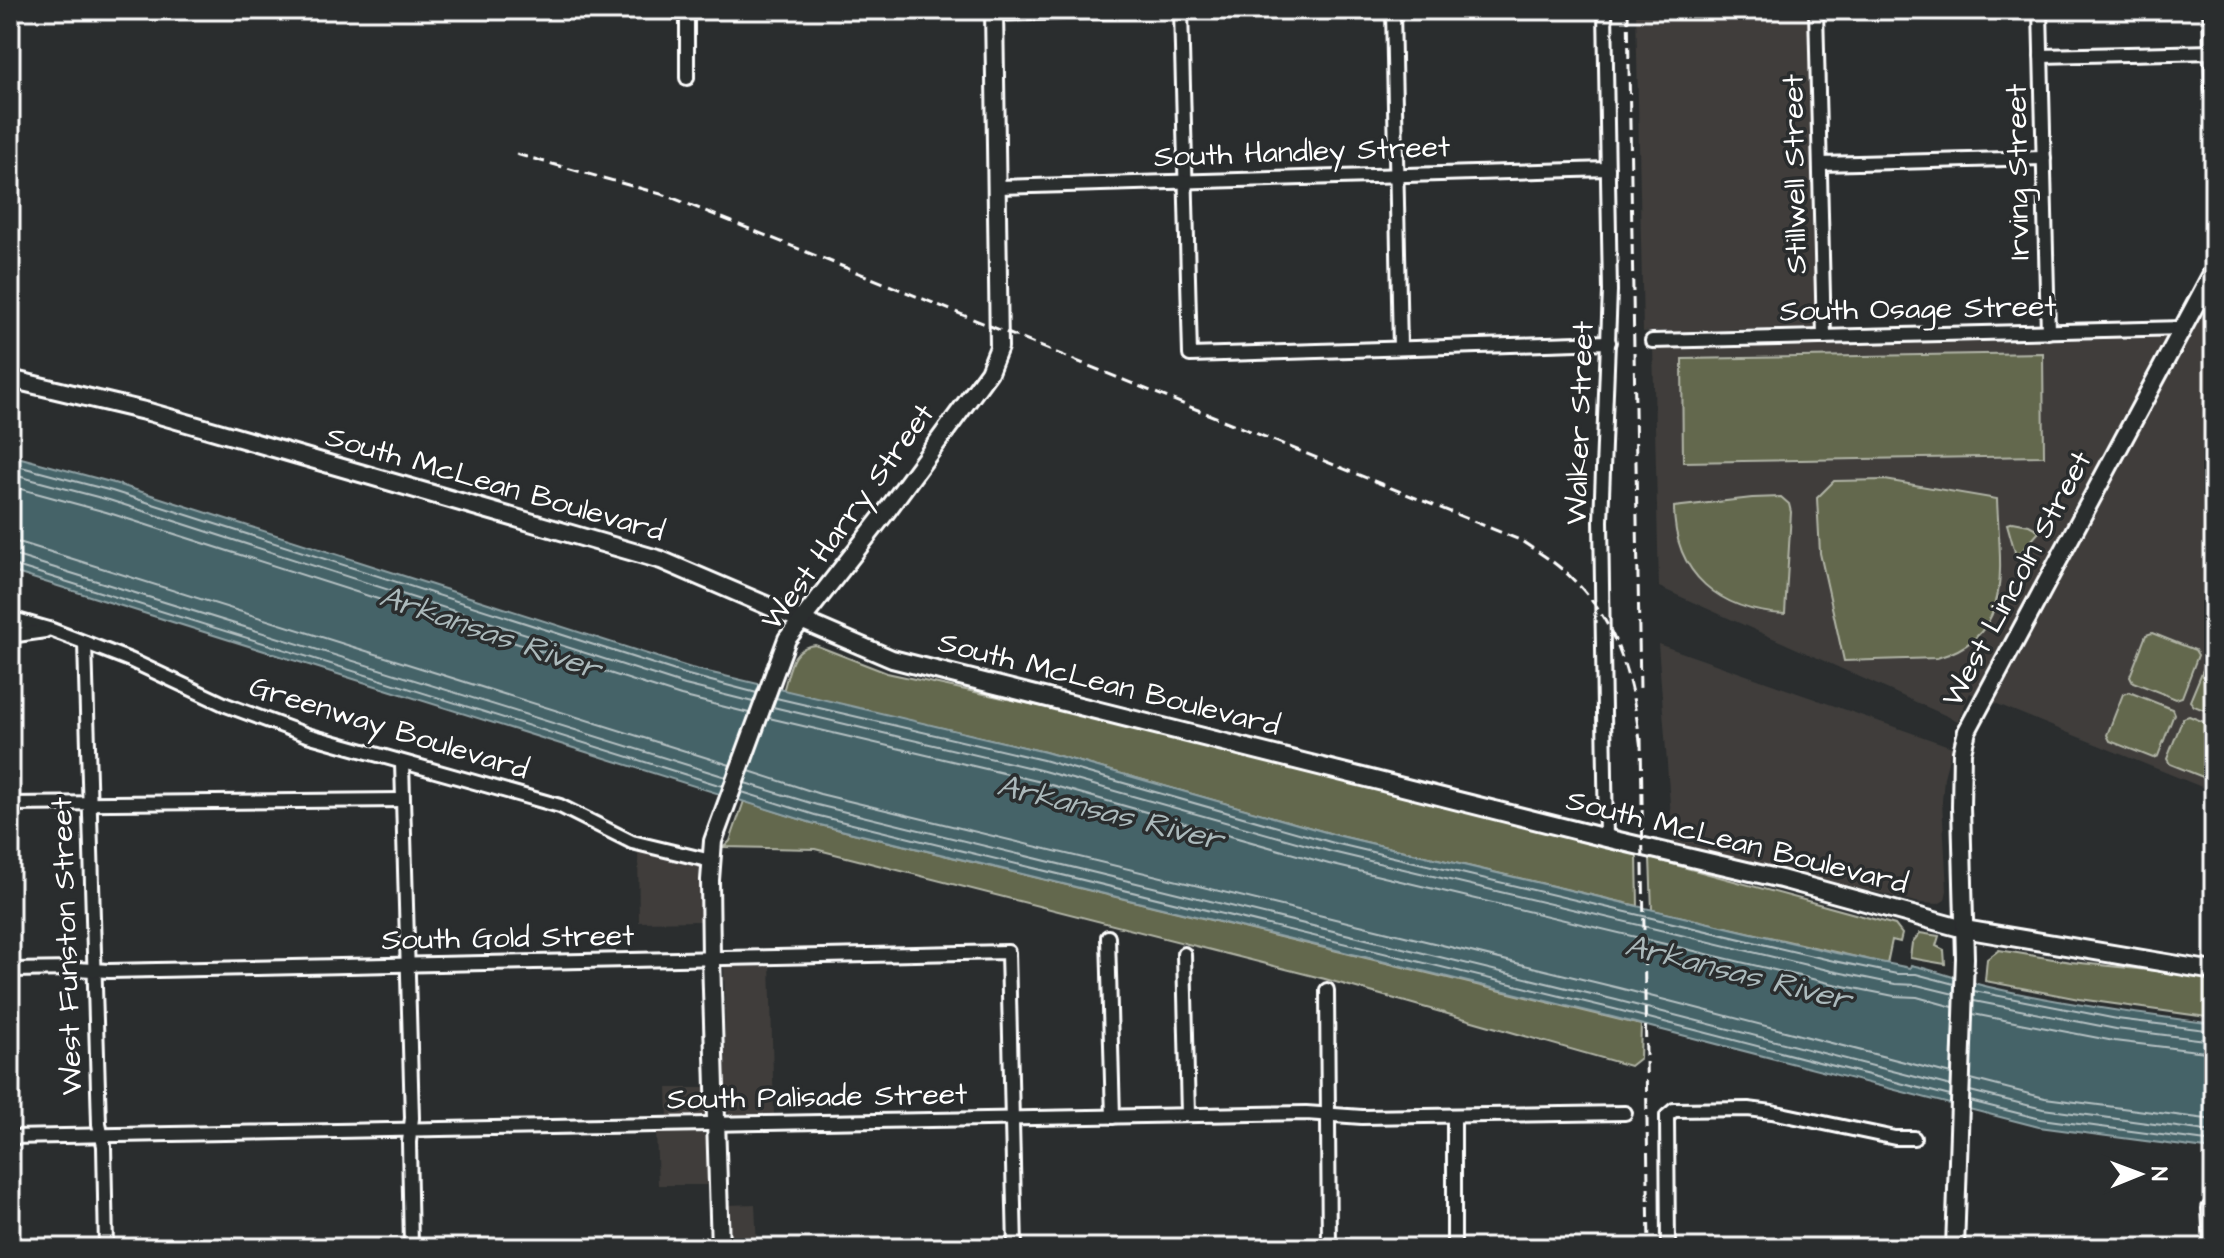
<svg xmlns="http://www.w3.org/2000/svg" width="2224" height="1258" viewBox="0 0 2224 1258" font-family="'Architects Daughter',sans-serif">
<rect width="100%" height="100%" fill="#2a2d2e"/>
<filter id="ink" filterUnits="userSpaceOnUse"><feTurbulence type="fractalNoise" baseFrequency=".0125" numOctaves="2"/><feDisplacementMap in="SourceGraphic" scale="16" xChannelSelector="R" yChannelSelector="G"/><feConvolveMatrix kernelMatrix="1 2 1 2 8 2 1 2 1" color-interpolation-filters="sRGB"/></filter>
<g filter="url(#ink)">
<g fill="#3f3d3b">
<path d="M 1636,10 L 1810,10 L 1817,323 L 1814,328 L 1643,332 Z"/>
<path d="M 2214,305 L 2214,792 L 1970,693 L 1958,721 L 1659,587 L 1653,348 L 2192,333 L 2205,311 Z"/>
<path d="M 1658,644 L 1952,747 L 1944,777 L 1942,802 L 1947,890 L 1945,900 L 1938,904 L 1920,903 L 1673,844 Z"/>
<path d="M 638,849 L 694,863 L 699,867 L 701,921 L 639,922 Z"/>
<path d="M 770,961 L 774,1116 L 734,1117 L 726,1112 L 724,968 L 725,964 Z"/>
<path d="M 667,1088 L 705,1088 L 706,1115 L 702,1117 L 668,1118 Z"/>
<path d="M 702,1131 L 707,1139 L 709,1185 L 658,1185 L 656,1132 Z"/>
<path d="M 755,1204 L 757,1248 L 729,1248 L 728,1205 Z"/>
</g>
<g fill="#63684e" stroke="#b1b4a6" stroke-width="2">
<path d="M 2043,353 L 2044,456 L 1683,462 L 1682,359 Z"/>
<path d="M 1885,480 L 1997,499 C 1999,563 2017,636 1937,658 L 1844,661 L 1820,553 L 1817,498 L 1834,481 Z"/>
<path d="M 1781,497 L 1789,504 L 1791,512 L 1785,614 C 1720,611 1674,575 1674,507 L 1752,498 Z"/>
<path d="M 2013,522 L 2029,525 L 2040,531 L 2020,553 L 2018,557 L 2014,556 L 2015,552 L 2007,524 Z"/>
<path d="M 2152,633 L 2195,650 L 2198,655 L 2182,697 L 2176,699 L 2133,682 L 2130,676 L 2146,635 Z"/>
<path d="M 815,645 L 887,673 L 1049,708 L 1071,710 L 1637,855 L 1638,906 L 1336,835 L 1045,752 L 783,691 C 790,671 790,647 815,645 Z"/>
<path d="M 2214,658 L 2214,714 L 2194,706 L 2190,701 L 2207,660 Z"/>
<path d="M 2129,692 L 2172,709 L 2174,714 L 2158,756 L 2153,758 L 2110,741 L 2107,735 L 2123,694 Z"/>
<path d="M 2189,716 L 2214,726 L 2213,781 L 2170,764 L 2167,759 L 2183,718 Z"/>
<path d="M 744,801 L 812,823 L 1641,1025 L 1640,1058 L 1630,1066 L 1325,979 L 815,849 L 724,847 L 730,841 Z"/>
<path d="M 1650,858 L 1895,925 L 1902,934 L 1900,942 L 1892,940 L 1887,964 L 1652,910 Z"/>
<path d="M 1920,933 L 1939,936 L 1936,946 L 1944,950 L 1945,964 L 1910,958 L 1912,943 Z"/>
<path d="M 1999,950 L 2071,962 L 2214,977 L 2214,1018 L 2079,999 L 1985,981 L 1987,959 Z"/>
</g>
<path fill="#456368" stroke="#8fa1a4" stroke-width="2" d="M 10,455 L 114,483 L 691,668 L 1045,752 L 1336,835 L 1836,953 L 1910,968 L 1911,965 C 1938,971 1962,981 1989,987 C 2063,1004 2139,1014 2214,1024 L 2214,1150 L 2039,1127 L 1612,1017 L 812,823 L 10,571 Z"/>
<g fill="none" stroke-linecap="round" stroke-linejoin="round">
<g stroke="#b5c1c3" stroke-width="2">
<path d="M 10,464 L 112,491 L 688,675 L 757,693"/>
<path d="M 10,474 L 109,500 L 685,685 L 753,702"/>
<path d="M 10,486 L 106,512 L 681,696 L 749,713"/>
<path d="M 10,542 L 22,543 L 730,765"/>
<path d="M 10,554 L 726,777"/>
<path d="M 10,564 L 722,786"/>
<path d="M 776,698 L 1043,760 L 1334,843 L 1834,961 L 1897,974 L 1916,974 L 1954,984"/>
<path d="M 773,707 L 1040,770 L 1332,852 L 1832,971 L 1895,984 L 1917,985 L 1954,994"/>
<path d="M 769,718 L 1037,781 L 1329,864 L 1829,983 L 1894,996 L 1917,997 L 1953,1007"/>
<path d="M 749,771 L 820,794 L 1619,988 L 1951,1074"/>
<path d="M 745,783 L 817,805 L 1616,1000 L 1951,1086"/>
<path d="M 742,792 L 815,815 L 1614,1009 L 1950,1096"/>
<path d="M 1974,991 L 2117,1019 L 2214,1031"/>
<path d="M 1974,1001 L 2116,1029 L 2214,1041"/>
<path d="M 1973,1014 L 2114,1041 L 2214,1053"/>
<path d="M 1971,1079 L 2045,1098 L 2214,1120"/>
<path d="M 1970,1091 L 2043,1109 L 2214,1132"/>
<path d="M 1970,1101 L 2041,1119 L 2214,1142"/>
</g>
<g stroke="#fff" stroke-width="18">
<g id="street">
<path d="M 1181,10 L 1190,355 L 1609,342"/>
<path d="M 1393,10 L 1400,348"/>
<path d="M 1605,10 L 1610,291 L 1601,521 L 1606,838"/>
<path d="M 1816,10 L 1824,337"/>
<path d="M 2040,10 L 2048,332"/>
<path d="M 994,14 L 1134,10"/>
<path d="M 2041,56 L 2214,52"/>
<path d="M 687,78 L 687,10"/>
<path d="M 1821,164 L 2044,158"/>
<path d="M 998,187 L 1608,169"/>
<path d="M 1652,341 L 2184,328"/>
<path d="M 10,618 L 52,630 L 130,660 L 226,705 L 307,735 L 560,806 L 632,842 L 711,861"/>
<path d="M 10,636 L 45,631"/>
<path d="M 85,643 L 99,1124 L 104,1146 L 106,1248"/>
<path d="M 402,763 L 412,1118 L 409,1142 L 411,1248"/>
<path d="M 10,804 L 403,800"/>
<path d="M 1108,937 L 1113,1117"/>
<path d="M 1184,954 L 1188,1115"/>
<path d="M 10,970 L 76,969 L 109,971 L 1008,952 L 1015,1248"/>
<path d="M 1327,990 L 1329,1248"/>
<path d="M 1454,1116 L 1454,1248"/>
<path d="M 10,1137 L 1306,1113 L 1362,1117 L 1625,1113"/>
<path d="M 2209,1208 L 2211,1248"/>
<path d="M 1668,1248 L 1667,1116 L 1674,1110 L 1748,1109 L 1772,1112 L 1895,1138 L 1914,1138"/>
</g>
</g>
<g stroke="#fff" stroke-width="22">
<g id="secondary">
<path d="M 2212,10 L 2214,88"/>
<path d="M 10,379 L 149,412 L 661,560 L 892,659 L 1606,838 L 1781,879 L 1964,929 L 2214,971"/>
<path d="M 720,1248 L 711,958 L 710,880 L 713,841 L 787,639 L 886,512 L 989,372 L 999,347 L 994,10"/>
<path d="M 1955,1248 L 1965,958 L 1961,807 L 1962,752 L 1967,731 L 2214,270"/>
</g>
</g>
<use href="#street" stroke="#2a2d2e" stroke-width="12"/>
<use href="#secondary" stroke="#2a2d2e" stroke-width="16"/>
<g stroke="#fff" stroke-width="3" stroke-dasharray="12 6" stroke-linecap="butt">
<path d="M 1628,10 L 1640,690"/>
<path d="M 516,154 L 668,196 L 1520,540 C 1535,550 1552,560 1565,572 C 1619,619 1633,682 1641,749"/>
<path d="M 1641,738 L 1649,1248"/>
</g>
</g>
</g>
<g text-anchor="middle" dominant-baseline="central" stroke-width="7" stroke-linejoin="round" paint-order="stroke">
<g font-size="30" fill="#fff" stroke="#2a2d2e">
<text transform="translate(1302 152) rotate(-2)">South Handley Street</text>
<text transform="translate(2018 172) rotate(-91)">Irving Street</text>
<text transform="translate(1795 174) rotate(-91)">Stillwell Street</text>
<text transform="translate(1918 309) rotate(-1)">South Osage Street</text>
<text transform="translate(1580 423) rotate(-88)">Walker Street</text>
<text transform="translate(495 484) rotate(16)">South McLean Boulevard</text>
<text transform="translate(848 517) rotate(-54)">West Harry Street</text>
<text transform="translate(2017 579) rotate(-62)">West Lincoln Street</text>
<text transform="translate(1109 684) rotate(14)">South McLean Boulevard</text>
<text transform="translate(389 728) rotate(17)">Greenway Boulevard</text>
<text transform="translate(1737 842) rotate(14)">South McLean Boulevard</text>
<text transform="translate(508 938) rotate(-1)">South Gold Street</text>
<text transform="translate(67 946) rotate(-92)">West Funston Street</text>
<text transform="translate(817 1097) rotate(-1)">South Palisade Street</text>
</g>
<g font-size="32" font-style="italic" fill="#abb9bb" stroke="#2a2d2e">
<text transform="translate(490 633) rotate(19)">Arkansas River</text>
<text transform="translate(1110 813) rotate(14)">Arkansas River</text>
<text transform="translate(1738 973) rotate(14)">Arkansas River</text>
</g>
</g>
<rect width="2224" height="1258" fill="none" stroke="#2a2d2e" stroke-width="40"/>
<rect x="20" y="20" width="2184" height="1218" fill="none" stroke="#fff" stroke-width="3" filter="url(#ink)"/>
<g transform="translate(2140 1174) rotate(89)" stroke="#2a2d2e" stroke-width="6" paint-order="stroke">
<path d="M0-6L14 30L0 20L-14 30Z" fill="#ffffff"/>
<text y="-12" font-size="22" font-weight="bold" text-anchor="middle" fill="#ffffff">N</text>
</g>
</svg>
